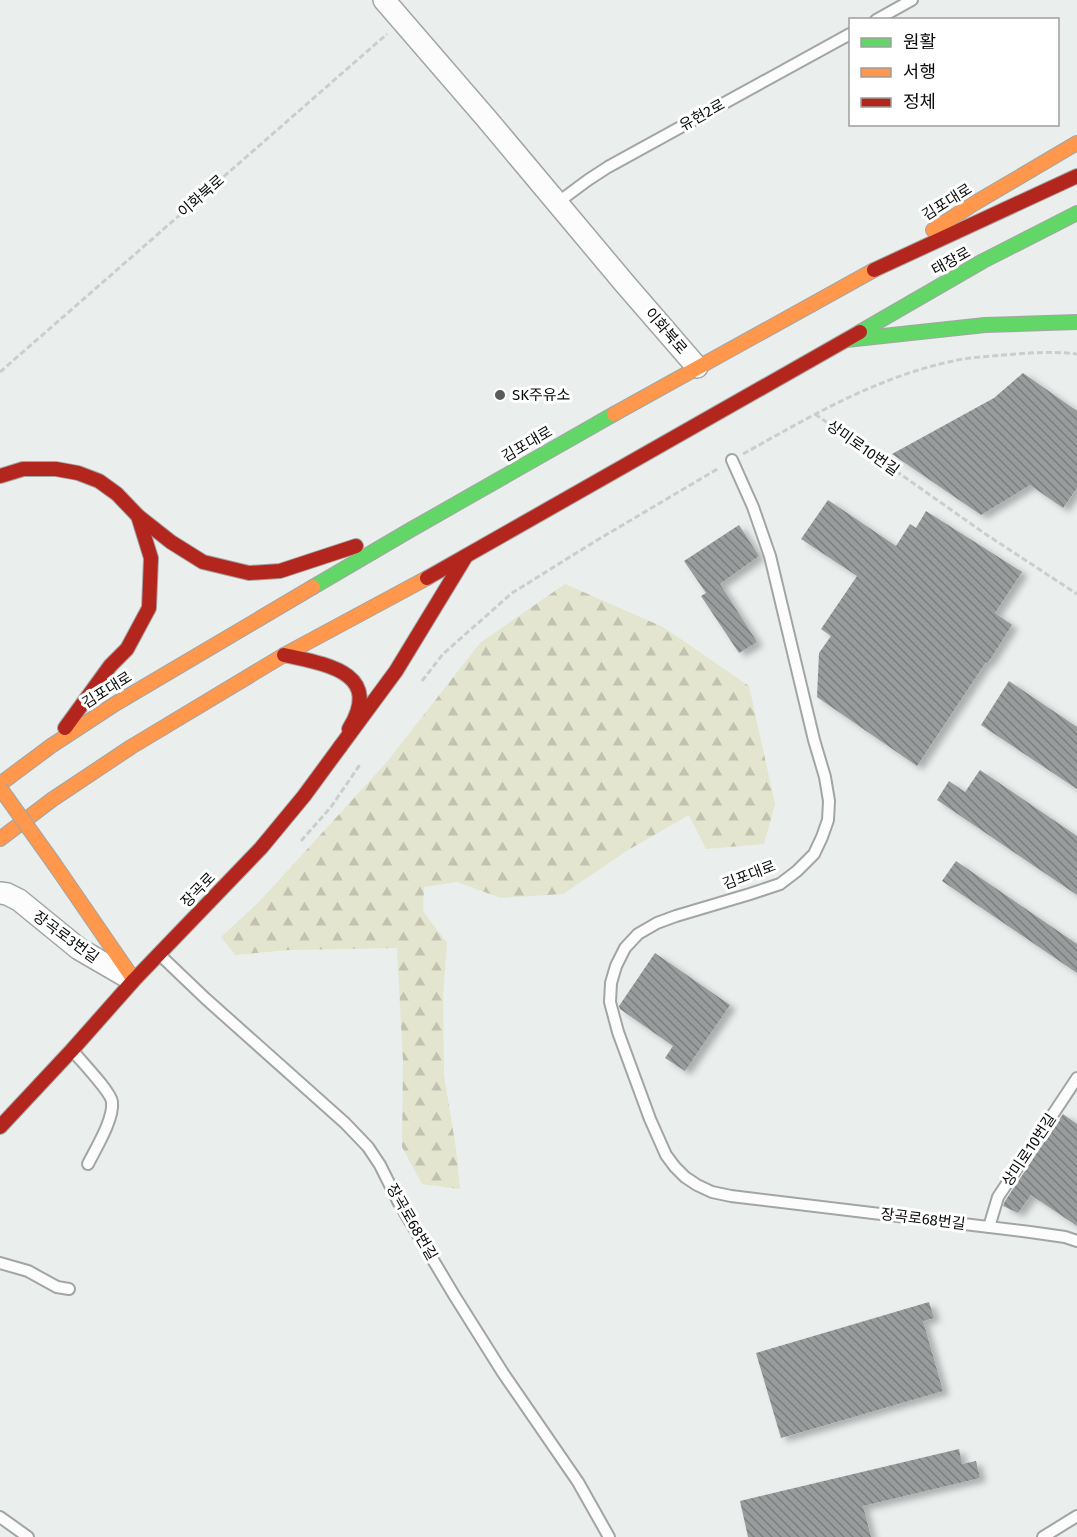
<svg xmlns="http://www.w3.org/2000/svg" width="1077" height="1537" viewBox="0 0 1077 1537" font-family="'Fira Sans','Noto Sans KR',sans-serif">
<defs>
<pattern id="forest-firs" width="22" height="20" patternUnits="userSpaceOnUse" patternTransform="scale(1.5)"><rect width="22" height="20" fill="#e3e5ce"/><path d="M5 1l3.5 6h-7zM16 11l3.5 6h-7z" fill="#c1c3b0"/></pattern>
<pattern id="building-back-hatch" width="6" height="6" patternUnits="userSpaceOnUse" patternTransform="scale(1.5)"><rect width="6" height="6" fill="#999c9c"/><path d="M-1 5l2 2M0 0l6 6M5-1l2 2" fill="none" stroke="#7b7e7d"/></pattern>
<filter id="shadow"><feDropShadow dx="6" dy="4" stdDeviation="3" flood-color="#0004"/></filter>
</defs>
<rect width="100%" height="100%" fill="#eaeeec"/>
<path fill="url(#forest-firs)" d="M 565,584 L 663,627 L 749,686 L 775,804 L 764,844 L 706,849 L 689,815 L 628,850 L 563,894 L 501,898 L 457,882 L 424,887 L 423,911 L 447,943 L 443,996 L 444,1075 L 456,1149 L 460,1189 L 422,1184 L 402,1147 L 403,1062 L 397,948 L 288,950 L 235,955 L 221,937 L 258,903 L 386,763 L 480,643 Z"/>
<g fill="url(#building-back-hatch)" filter="url(#shadow)">
<path d="M 1023,373 L 1077,411 L 1077,488 L 1063,508 L 1030,485 L 981,515 L 892,454 L 994,398 Z"/>
<path d="M 828,500 L 896,546 L 910,524 L 916,528 L 926,511 L 1022,572 L 995,613 L 1012,625 L 988,663 L 986,662 L 917,766 L 817,697 L 819,653 L 831,636 L 821,629 L 857,576 L 801,539 Z"/>
<path d="M 739,525 L 759,556 L 720,584 L 757,642 L 739,653 L 701,596 L 706,593 L 684,561 Z"/>
<path d="M 1009,681 L 1077,727 L 1077,789 L 981,725 Z"/>
<path d="M 980,770 L 1077,836 L 1077,895 L 937,800 L 949,781 L 965,792 Z"/>
<path d="M 956,861 L 1077,944 L 1077,973 L 942,881 Z"/>
<path d="M 655,953 L 730,1005 L 685,1071 L 665,1058 L 673,1046 L 620,1009 L 619,1006 Z"/>
<path d="M 1063,1114 L 1077,1124 L 1077,1226 L 1031,1195 L 1018,1213 L 1003,1206 L 1005,1201 Z"/>
<path d="M 929,1302 L 934,1318 L 923,1321 L 943,1391 L 781,1438 L 756,1353 Z"/>
<path d="M 959,1449 L 962,1464 L 976,1461 L 980,1478 L 863,1506 L 871,1537 L 748,1537 L 740,1501 Z"/>
</g>
<g fill="none" stroke-linecap="round" stroke-linejoin="round">
<g stroke="#a2a5a4" stroke-width="14">
<g id="lane">
<path d="M 876,20 L 912,0"/>
<path d="M 557,203 L 588,180 L 608,167 L 850,34"/>
<path d="M 732,460 L 753,507 L 770,556 L 814,740 L 825,777 L 829,801 L 828,820 L 822,837 L 814,854 L 797,871 L 780,884 L 750,894 L 676,916 L 657,923 L 638,934 L 625,948 L 616,966 L 611,983 L 610,1002 L 618,1032 L 650,1119 L 666,1155 L 675,1167 L 685,1177 L 697,1185 L 712,1192 L 731,1196 L 1030,1232 L 1065,1237 L 1077,1241"/>
<path d="M 161,956 L 206,999 L 345,1123 L 368,1147 L 380,1165 L 399,1203 L 454,1295 L 503,1373 L 578,1482 L 609,1537"/>
<path d="M 72,1050 C 81,1061 111,1092 112,1102 C 114,1119 96,1148 88,1164"/>
<path d="M 989,1227 L 998,1197 L 1077,1078"/>
<path d="M 0,1263 L 28,1271 L 57,1287 L 69,1289"/>
<path d="M 0,1517 L 28,1537"/>
<path d="M 1043,1537 L 1077,1516"/>
</g>
</g>
<g stroke="#a2a5a4" stroke-width="24">
<g id="street">
<path d="M 384,0 L 486,118 L 626,285 L 697,367"/>
<path d="M 0,893 L 7,894 L 19,900 L 79,949 L 129,978"/>
</g>
</g>
<g stroke="#a2a5a4" stroke-width="16">
<g id="fast">
<path d="M 860,332 L 983,261 L 1077,213"/>
<path d="M 846,340 L 985,325 L 1077,322"/>
<path d="M 313,587 L 412,529 L 614,414"/>
</g>
</g>
<g stroke="#a2a5a4" stroke-width="16">
<g id="slow">
<path d="M 933,230 L 975,203 L 1077,143"/>
<path d="M 614,414 L 874,270"/>
<path d="M 0,784 L 51,746 L 115,704 L 313,587"/>
<path d="M 0,839 L 53,799 L 131,747 L 284,655 L 427,578"/>
<path d="M 55,865 L 134,980"/>
</g>
</g>
<g stroke="#a2a5a4" stroke-width="16">
<g id="jam">
<path d="M 874,270 L 1077,176"/>
<path d="M 0,476 L 23,469 L 56,469 L 78,473 L 99,481 L 117,494 L 138,516 L 171,542 L 203,562 L 249,573 L 280,571 L 356,546"/>
<path d="M 427,578 L 860,332"/>
<path d="M 284,655 C 325,664 384,672 349,729"/>
<path d="M 65,728 L 110,666 L 127,649 L 149,608 L 151,558 L 138,516"/>
<path d="M 340,747 L 396,671 L 466,556"/>
<path d="M 0,1127 L 72,1050 L 134,980 L 261,848 L 304,796 L 340,747"/>
</g>
</g>
<g stroke="#cccecd" stroke-width="3" stroke-dasharray="6 3" stroke-linecap="butt">
<path d="M 0,372 L 387,34"/>
<path d="M 815,414 L 984,533 L 1077,594"/>
<path d="M 743,454 C 811,416 877,377 953,361 C 969,357 987,357 1003,355 C 1028,353 1053,351 1077,354"/>
<path d="M 422,681 L 443,654 L 512,593 L 594,542 L 719,468"/>
<path d="M 301,841 L 331,807 L 361,763"/>
</g>
<use href="#lane" stroke="#fcfcfc" stroke-width="10"/>
<use href="#street" stroke="#fcfcfc" stroke-width="21"/>
<use href="#fast" stroke="#63d668" stroke-width="14"/>
<use href="#slow" stroke="#ff974d" stroke-width="14"/>
<use href="#jam" stroke="#b3261e" stroke-width="14"/>
<g stroke="#a2a5a4" stroke-width="16" stroke-linecap="butt">
<path id="slow-bridge" d="M 0,788 L 55,865"/>
</g>
<use href="#slow-bridge" stroke="#ff974d" stroke-width="14"/>
</g>
<circle fill="#585b5a" stroke="#fff" stroke-width="2" cx="500" cy="395" r="6"/>
<g text-anchor="middle" dominant-baseline="central" stroke-width="6" stroke-linejoin="round" paint-order="stroke">
<g font-size="15" fill="#090c0b" stroke="#fff">
<text transform="translate(702 115) rotate(-29)">유현2로</text>
<text transform="translate(201 196) rotate(-41)">이화북로</text>
<text transform="translate(947 202) rotate(-32)">김포대로</text>
<text transform="translate(951 261) rotate(-29)">태장로</text>
<text transform="translate(666 331) rotate(49)">이화북로</text>
<text transform="translate(527 444) rotate(-30)">김포대로</text>
<text transform="translate(863 448) rotate(35)">상미로10번길</text>
<text transform="translate(107 690) rotate(-32)">김포대로</text>
<text transform="translate(749 875) rotate(-21)">김포대로</text>
<text transform="translate(198 890) rotate(-46)">장곡로</text>
<text transform="translate(66 937) rotate(36)">장곡로3번길</text>
<text transform="translate(1029 1150) rotate(-56)">상미로10번길</text>
<text transform="translate(923 1219) rotate(7)">장곡로68번길</text>
<text transform="translate(412 1222) rotate(60)">장곡로68번길</text>
</g>
<g font-size="15" fill="#090c0b" stroke="#fff" text-anchor="start">
<text x="512" y="395">SK주유소</text>
</g>
</g>
<rect x="849" y="18" width="210" height="108" fill="#ffffff" stroke="#9d9e9d" stroke-width="1.5"/>
<rect x="861" y="38" width="30" height="9" fill="#63d668" stroke="#9d9e9d" stroke-width="1.5"/>
<text x="903" y="48" font-size="18" fill="#090c0b">원활</text>
<rect x="861" y="68" width="30" height="9" fill="#ff974d" stroke="#9d9e9d" stroke-width="1.5"/>
<text x="903" y="78" font-size="18" fill="#090c0b">서행</text>
<rect x="861" y="98" width="30" height="9" fill="#b3261e" stroke="#9d9e9d" stroke-width="1.5"/>
<text x="903" y="108" font-size="18" fill="#090c0b">정체</text>
</svg>
